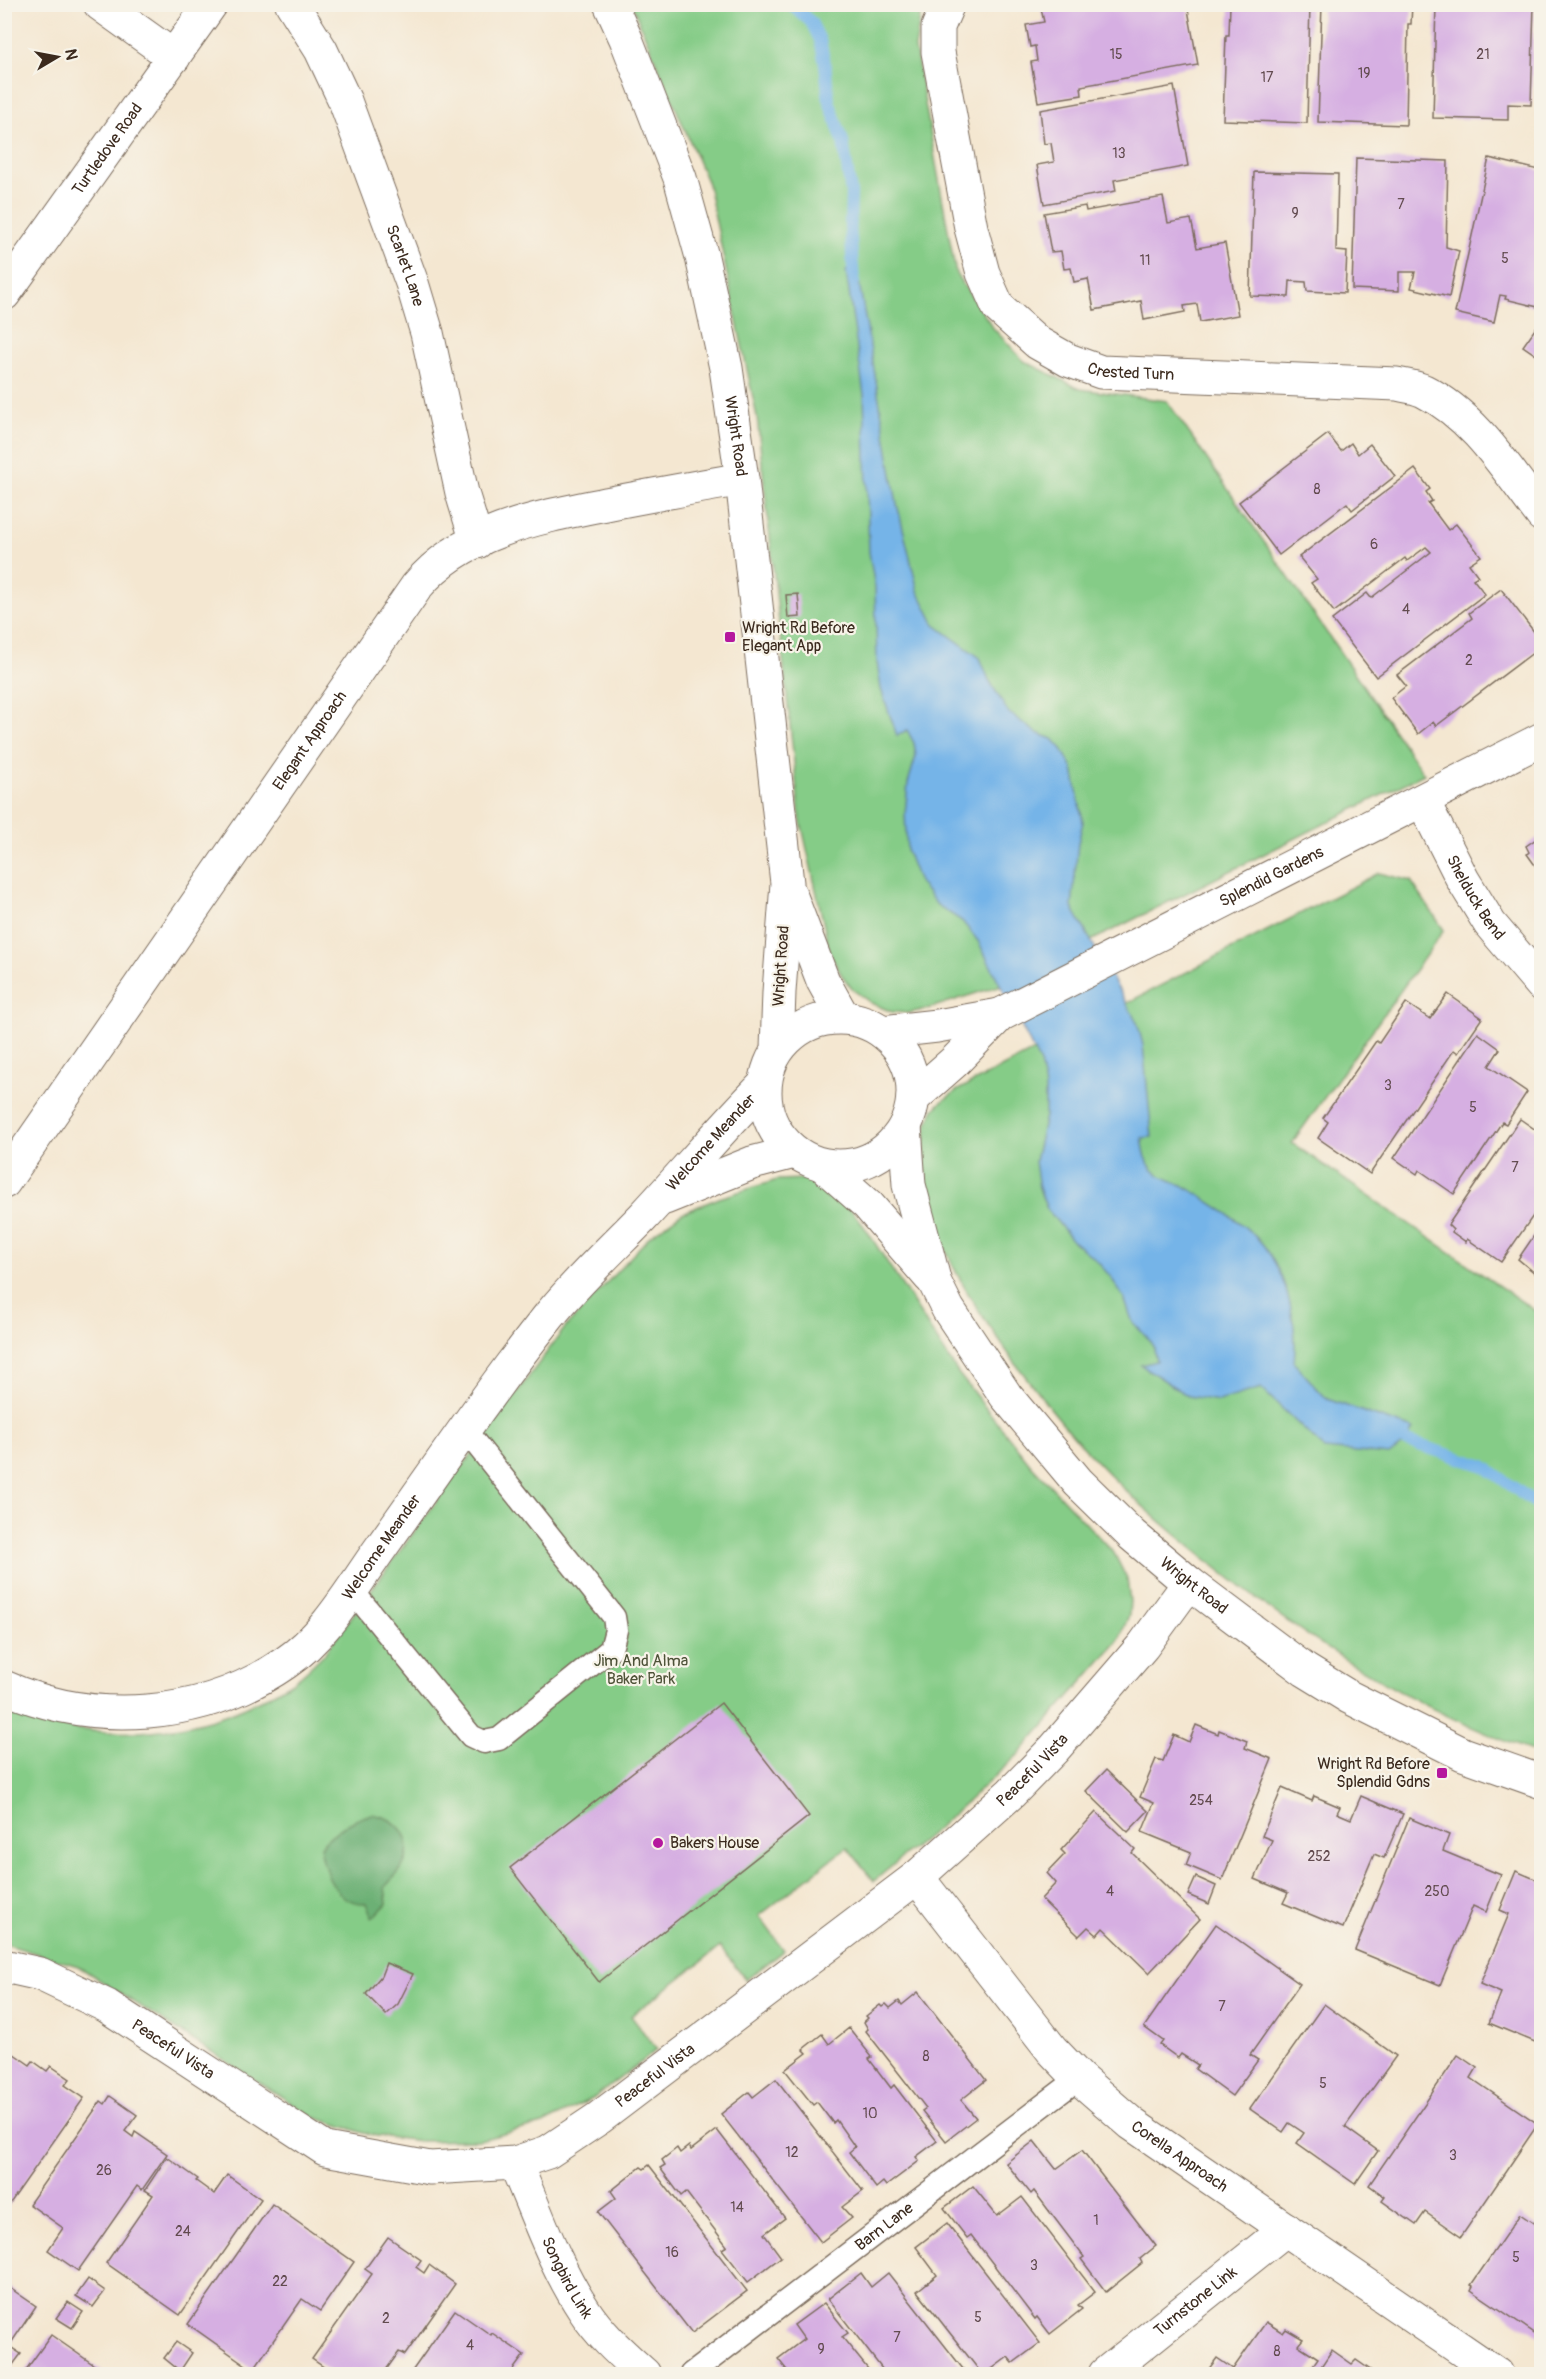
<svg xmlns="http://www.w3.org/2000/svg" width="1546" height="2379" viewBox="0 0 1546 2379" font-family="Pangolin,sans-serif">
<rect width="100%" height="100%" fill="#f7f3e8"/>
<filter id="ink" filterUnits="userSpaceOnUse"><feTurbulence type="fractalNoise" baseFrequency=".0167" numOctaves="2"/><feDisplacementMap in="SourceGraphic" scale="12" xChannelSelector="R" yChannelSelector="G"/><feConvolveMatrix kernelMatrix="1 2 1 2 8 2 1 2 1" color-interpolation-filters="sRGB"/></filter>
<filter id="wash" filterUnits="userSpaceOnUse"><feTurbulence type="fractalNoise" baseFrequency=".008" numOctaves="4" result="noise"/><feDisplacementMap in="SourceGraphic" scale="24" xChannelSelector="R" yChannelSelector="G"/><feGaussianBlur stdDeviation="1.35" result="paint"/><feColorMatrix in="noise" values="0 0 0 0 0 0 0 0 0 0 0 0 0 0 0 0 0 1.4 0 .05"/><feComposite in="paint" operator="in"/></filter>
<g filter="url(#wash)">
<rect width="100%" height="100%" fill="#f4e7d1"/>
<g fill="#85cc87" stroke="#607b52" stroke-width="1.5">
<path d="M 632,5 L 922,5 L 915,48 L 956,274 L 994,329 L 1024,361 L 1080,389 L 1167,401 L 1424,774 L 1005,984 L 924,1010 L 908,1013 L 892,1012 L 871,1003 L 852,989 L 841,974 L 830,953 L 800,818 L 757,417 L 708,184 Z"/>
<path d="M 1379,873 L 1411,881 L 1444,930 L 1292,1143 L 1541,1315 L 1541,1754 C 1416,1712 1303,1639 1202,1556 C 1166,1527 1131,1498 1100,1465 C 1068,1432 1040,1396 1013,1360 C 978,1311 945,1265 931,1206 C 925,1183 921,1137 931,1115 C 936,1104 947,1098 956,1091 Z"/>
<path d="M 805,1179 L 831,1190 L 846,1203 L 866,1229 L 958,1373 L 1031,1465 L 1114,1553 L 1127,1579 L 1130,1601 L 1129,1615 L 1119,1640 L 1018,1755 L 947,1820 L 874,1881 L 847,1847 L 759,1916 L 784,1950 L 746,1980 L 720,1947 L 631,2016 L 657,2050 L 595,2097 L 543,2124 L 480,2140 L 420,2141 L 370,2135 L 313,2117 L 78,1966 L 5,1944 L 4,1708 C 99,1748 202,1738 289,1684 C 302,1677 313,1664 324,1654 L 564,1329 L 650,1236 L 682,1213 L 719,1198 L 777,1180 Z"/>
</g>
<path fill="#6cb074" stroke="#546d49" stroke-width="1.5" d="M 372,1814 C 400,1819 418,1841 401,1869 C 397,1875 390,1881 385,1887 L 387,1904 L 372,1918 L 366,1903 C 335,1904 324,1872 320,1846 C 335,1830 352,1820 372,1814 Z"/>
<path fill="#74b4e8" stroke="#586f83" stroke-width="1.5" d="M 853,267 L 858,276 L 897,504 L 918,591 L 935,625 L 980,658 L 989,680 L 1008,712 L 1037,733 L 1053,739 L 1062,749 L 1073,769 L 1083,822 L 1078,843 L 1072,907 L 1137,1022 L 1143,1045 L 1152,1137 L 1142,1138 C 1144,1149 1145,1160 1152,1169 C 1162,1180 1179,1182 1191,1190 C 1216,1206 1245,1223 1264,1246 C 1288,1277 1298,1325 1294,1363 L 1327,1399 L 1413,1429 L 1406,1442 L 1389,1455 L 1324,1449 L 1261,1388 L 1219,1401 L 1188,1396 L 1141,1365 L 1156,1361 L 1154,1348 L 1147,1337 L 1133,1323 L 1124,1298 L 1110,1276 L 1093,1257 L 1074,1242 L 1047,1209 L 1039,1188 L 1035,1161 L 1045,1116 L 1045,1087 L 1040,1063 L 978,941 L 962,921 L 937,905 L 919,882 L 907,851 L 905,814 L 908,783 L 916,756 L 914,743 L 907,730 L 897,736 L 881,689 L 877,662 L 875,587 L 869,552 L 864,395 L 846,271 Z"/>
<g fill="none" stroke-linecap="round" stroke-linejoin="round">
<g stroke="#74b4e8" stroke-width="12">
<path d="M 791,4 L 811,22 L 820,40 L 825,64 L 829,101 L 843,141 L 851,193 L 850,226 L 854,282"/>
<path d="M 1391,1436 L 1484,1466 L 1542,1508"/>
</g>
</g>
<g id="blocks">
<g fill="#d6afe2">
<path d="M 1040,4 L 1112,4 L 1113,10 L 1144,4 L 1187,4 L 1198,65 L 1081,86 L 1082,95 L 1038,102 L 1031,62 L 1037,61 L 1035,46 L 1030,47 L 1026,25 L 1044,22 Z"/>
<path d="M 1230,4 L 1310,4 L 1307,123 L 1223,120 L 1226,35 L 1229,35 Z"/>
<path d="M 1322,4 L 1412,4 L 1411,24 L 1408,24 L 1406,125 L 1318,122 Z"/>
<path d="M 1436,4 L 1534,4 L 1531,105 L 1508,104 L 1508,120 L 1433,118 Z"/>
<path d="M 1174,86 L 1188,166 L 1114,180 L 1116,191 L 1044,204 L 1037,165 L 1054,162 L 1051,143 L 1044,144 L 1040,110 Z"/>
<path d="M 1356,158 L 1448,161 L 1446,247 L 1459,251 L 1449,297 L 1411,288 L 1415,272 L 1399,272 L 1399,291 L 1352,289 Z"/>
<path d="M 1489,158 L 1539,170 L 1542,173 L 1542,292 L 1538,307 L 1505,299 L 1506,296 L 1500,295 L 1494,322 L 1455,313 Z"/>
<path d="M 1254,172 L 1338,174 L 1336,251 L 1347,252 L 1345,293 L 1307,291 L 1306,282 L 1290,281 L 1289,297 L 1250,296 Z"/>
<path d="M 1163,197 L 1168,223 L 1191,219 L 1197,248 L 1225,243 L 1238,315 L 1200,322 L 1197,304 L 1184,306 L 1185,312 L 1144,320 L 1141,301 L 1094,310 L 1088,279 L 1074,282 L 1071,268 L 1064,269 L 1061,251 L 1051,252 L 1044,213 L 1085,206 L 1086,211 Z"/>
<path d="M 1542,319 L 1542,359 L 1523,346 Z"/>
<path d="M 1328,434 L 1341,451 L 1351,443 L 1358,454 L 1370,444 L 1395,476 L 1352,510 L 1347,503 L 1279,555 L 1239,502 Z"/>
<path d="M 1415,469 L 1430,489 L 1426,492 L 1432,501 L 1428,503 L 1448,530 L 1456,524 L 1481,556 L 1469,564 L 1478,576 L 1473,579 L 1485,594 L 1376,677 L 1332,620 L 1367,593 L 1371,598 L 1431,552 L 1426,547 L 1407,561 L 1405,558 L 1334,612 L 1311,583 L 1317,579 L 1299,557 Z"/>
<path d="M 1501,589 L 1542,642 L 1542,646 L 1436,726 L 1433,722 L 1418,734 L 1391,698 L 1406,686 L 1397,675 L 1472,618 L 1469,613 Z"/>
<path d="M 798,594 L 800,617 L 788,618 L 786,595 Z"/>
<path d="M 1542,835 L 1542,875 L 1527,854 L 1529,852 L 1526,846 Z"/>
<path d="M 1448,994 L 1482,1018 L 1458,1053 L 1454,1050 L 1370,1174 L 1318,1138 L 1328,1122 L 1323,1118 L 1376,1041 L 1379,1043 L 1406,1003 L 1430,1019 Z"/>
<path d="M 1478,1033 L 1500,1049 L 1489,1066 L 1527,1092 L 1506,1124 L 1502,1122 L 1454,1194 L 1419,1170 L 1417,1174 L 1394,1158 Z"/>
<path d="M 1520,1119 L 1536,1130 L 1542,1123 L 1542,1203 L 1501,1262 L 1467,1239 L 1466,1242 L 1452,1232 L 1453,1230 L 1448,1225 Z"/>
<path d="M 1542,1224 L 1542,1279 L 1518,1259 Z"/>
<path d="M 721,1703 L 809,1816 L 599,1982 L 510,1868 Z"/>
<path d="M 1196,1725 L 1218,1734 L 1219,1730 L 1247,1741 L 1245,1748 L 1272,1759 L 1222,1880 L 1186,1865 L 1191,1852 L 1142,1832 L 1154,1803 L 1140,1797 L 1156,1759 L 1163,1761 L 1174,1735 L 1189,1742 Z"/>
<path d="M 1106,1770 L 1148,1811 L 1128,1832 L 1086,1791 Z"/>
<path d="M 1282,1788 L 1312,1801 L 1314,1796 L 1340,1807 L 1337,1813 L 1351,1819 L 1361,1796 L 1403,1814 L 1384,1858 L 1374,1854 L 1343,1928 L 1283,1903 L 1288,1893 L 1255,1879 L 1272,1840 L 1262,1836 Z"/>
<path d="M 1096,1812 L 1135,1849 L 1132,1853 L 1200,1919 L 1149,1973 L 1103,1928 L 1097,1935 L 1088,1927 L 1079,1936 L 1041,1899 L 1056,1883 L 1047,1873 L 1065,1854 L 1061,1850 Z"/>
<path d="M 1409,1818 L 1449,1835 L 1443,1851 L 1501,1875 L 1486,1912 L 1473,1906 L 1440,1985 L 1355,1950 Z"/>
<path d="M 1516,1871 L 1542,1882 L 1542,2045 L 1489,2023 L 1501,1993 L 1480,1984 L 1509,1914 L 1500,1910 Z"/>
<path d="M 1196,1877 L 1216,1886 L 1209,1904 L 1188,1895 Z"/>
<path d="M 1216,1924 L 1300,1984 L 1250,2055 L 1258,2060 L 1232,2096 L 1195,2069 L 1198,2065 L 1181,2054 L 1178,2058 L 1160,2045 L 1163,2041 L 1144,2027 Z"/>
<path d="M 386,1963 L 413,1974 L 398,2004 L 386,2015 L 366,1994 L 381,1976 Z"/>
<path d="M 918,1992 L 986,2080 L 961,2100 L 976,2118 L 946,2141 L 922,2111 L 926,2108 L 866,2031 L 868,2029 L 864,2022 L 868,2018 L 866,2016 L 880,2005 L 882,2007 L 886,2004 L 890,2008 L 899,2001 L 902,2005 Z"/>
<path d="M 1324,2004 L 1396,2056 L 1345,2127 L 1378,2151 L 1355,2184 L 1297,2143 L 1304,2133 L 1289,2123 L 1283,2132 L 1250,2109 Z"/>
<path d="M 849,2028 L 872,2057 L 869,2059 L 891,2088 L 894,2085 L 937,2141 L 916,2157 L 919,2161 L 886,2186 L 883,2182 L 876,2188 L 849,2152 L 855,2147 L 836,2120 L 833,2123 L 817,2102 L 813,2105 L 785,2070 L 807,2053 L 803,2049 L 822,2034 L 829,2044 Z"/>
<path d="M 4,2047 L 30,2065 L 33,2061 L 47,2071 L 51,2066 L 70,2079 L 65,2085 L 84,2098 L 4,2212 Z"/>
<path d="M 1458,2055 L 1477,2068 L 1471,2078 L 1538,2124 L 1461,2237 L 1425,2212 L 1416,2225 L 1382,2201 L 1385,2197 L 1369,2185 Z"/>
<path d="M 776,2079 L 863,2191 L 842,2207 L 852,2218 L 821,2242 L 721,2114 L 749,2092 L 753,2097 Z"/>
<path d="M 110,2096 L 137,2115 L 125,2131 L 133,2137 L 135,2132 L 167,2154 L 142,2190 L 137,2186 L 78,2271 L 48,2250 L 63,2228 L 29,2204 L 101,2101 L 105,2104 Z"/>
<path d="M 717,2130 L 785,2218 L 764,2234 L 781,2257 L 748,2282 L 722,2249 L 727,2246 L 686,2192 L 681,2196 L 660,2168 L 665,2165 L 662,2160 L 677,2148 L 680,2153 L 689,2146 L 691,2150 Z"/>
<path d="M 1034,2141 L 1056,2169 L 1082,2150 L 1156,2246 L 1140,2259 L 1142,2263 L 1106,2292 L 1081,2259 L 1084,2257 L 1034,2191 L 1031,2194 L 1006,2163 Z"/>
<path d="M 167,2157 L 198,2179 L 196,2181 L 214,2194 L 227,2175 L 261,2199 L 180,2315 L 106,2263 L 153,2195 L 145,2190 Z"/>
<path d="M 649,2165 L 747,2291 L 692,2333 L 598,2212 L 616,2198 L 611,2191 L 641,2167 L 644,2169 Z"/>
<path d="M 973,2186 L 997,2216 L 1022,2197 L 1095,2292 L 1078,2305 L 1082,2309 L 1050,2334 L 1037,2317 L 1035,2319 L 971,2235 L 967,2238 L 944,2208 Z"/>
<path d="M 272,2204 L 354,2262 L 320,2311 L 302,2299 L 253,2370 L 188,2324 Z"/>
<path d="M 1520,2214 L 1542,2229 L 1542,2338 L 1471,2290 L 1473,2286 L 1471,2285 Z"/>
<path d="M 947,2223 L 1040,2343 L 1013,2363 L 1008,2357 L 985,2374 L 982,2374 L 917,2291 L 937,2275 L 916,2247 Z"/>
<path d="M 388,2237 L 421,2260 L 416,2267 L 424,2273 L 429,2265 L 455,2284 L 405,2355 L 399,2352 L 383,2374 L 334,2374 L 312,2359 L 372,2274 L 365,2269 Z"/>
<path d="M 861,2273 L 871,2287 L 888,2273 L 967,2374 L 886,2374 L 828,2299 Z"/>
<path d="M 88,2279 L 105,2291 L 93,2307 L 76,2296 Z"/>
<path d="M 4,2284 L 36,2306 L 9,2346 L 21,2354 L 6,2374 L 4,2374 Z"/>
<path d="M 68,2302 L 83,2312 L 72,2328 L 56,2318 Z"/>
<path d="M 824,2303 L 848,2333 L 842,2337 L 872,2374 L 790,2374 L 778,2359 L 804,2339 L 794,2325 Z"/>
<path d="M 455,2310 L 491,2335 L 492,2333 L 524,2355 L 510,2374 L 410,2374 Z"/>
<path d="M 1266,2322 L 1283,2333 L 1286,2329 L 1303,2339 L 1298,2345 L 1318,2358 L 1307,2374 L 1205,2374 L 1217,2358 L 1233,2369 Z"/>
<path d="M 51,2335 L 107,2374 L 23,2374 Z"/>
<path d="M 176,2342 L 192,2353 L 180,2371 L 164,2358 Z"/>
<path d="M 1332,2350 L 1352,2364 L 1356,2360 L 1372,2371 L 1369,2374 L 1316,2374 Z"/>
</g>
</g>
</g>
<g filter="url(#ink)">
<use href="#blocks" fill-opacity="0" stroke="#7c6c5d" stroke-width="1.5"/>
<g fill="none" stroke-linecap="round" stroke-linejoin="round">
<g stroke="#7c6c5d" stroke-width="25">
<g id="lane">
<path d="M 351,1589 L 471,1736 L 484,1742 L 499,1739 L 611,1649 L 616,1630 L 614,1617 L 465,1430"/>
<path id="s1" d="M 691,2374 L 1079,2078"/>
</g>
</g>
<g stroke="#7c6c5d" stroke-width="35">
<g id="street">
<path d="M 100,4 L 174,57"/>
<path id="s2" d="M 292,4 L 321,50 L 345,101 L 412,283 L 427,333 L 462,493 L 477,542"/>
<path id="s3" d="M 948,4 L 938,27 L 938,52 L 971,228 L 983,273 L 998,307 L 1038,343 L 1068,360 L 1101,372 L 1397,384 C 1406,386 1416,387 1424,391 C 1476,417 1507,470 1542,515"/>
<path id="s4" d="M 4,294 L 211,4"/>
<path id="s5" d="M 1423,801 L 1463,880 L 1490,924 L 1542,985"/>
<path id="s6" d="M 883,1032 L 937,1026 L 1000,1015 L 1542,739"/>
<path d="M 913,1098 L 954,1062 L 1000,1015"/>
<path id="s7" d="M 4,1182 L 417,586 C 462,531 540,517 606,504 C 651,495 697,487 742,479"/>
<path d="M 665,1198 L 752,1163 L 794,1152"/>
<path id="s8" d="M 4,1687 C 94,1727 204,1719 285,1663 C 327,1635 353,1586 382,1546 C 437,1469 490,1390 549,1316 C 577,1281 612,1249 643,1217 C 684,1173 722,1128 764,1085"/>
<path id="s9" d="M 917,1877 L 1052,2050 L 1079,2078 L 1132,2124 L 1497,2374"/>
<path id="s10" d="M 4,1966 L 40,1974 L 107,2006 L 325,2149 L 430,2168 L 515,2163 L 548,2152 L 599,2118 L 917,1877 L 1011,1793 L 1054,1749 L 1143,1646 L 1189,1583"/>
<path id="s11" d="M 515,2163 C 537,2213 554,2265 584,2310 C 600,2335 623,2355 644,2374"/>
<path id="s12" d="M 1105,2374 L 1286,2229"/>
</g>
</g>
<g stroke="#7c6c5d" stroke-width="35">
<g id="secondary">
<path id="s13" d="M 610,4 L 626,39 L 680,178 L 702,257 L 726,368 L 742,479 L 787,883 L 779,992 L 777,1049"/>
<path d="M 790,894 L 823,981 L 843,1017"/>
<circle cx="839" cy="1092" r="74"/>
<path id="s14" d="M 905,1126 L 909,1185 L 935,1283 L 948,1309 L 1006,1396 L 1078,1482 L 1132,1535 L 1189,1583 L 1305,1670 L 1349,1697 L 1463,1754 L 1542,1782"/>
<path d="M 823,1165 L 868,1205 L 930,1277"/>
</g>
</g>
<use href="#lane" stroke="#fff" stroke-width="22"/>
<use href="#street" stroke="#fff" stroke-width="33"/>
<use href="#secondary" stroke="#fff" stroke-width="33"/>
</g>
</g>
<g fill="#b5179e" stroke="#f7f3e8" stroke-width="2">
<rect x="724" y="631" width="12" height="12" rx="3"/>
<rect x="1436" y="1767" width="12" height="12" rx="3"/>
<circle cx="658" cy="1843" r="6"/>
</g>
<g text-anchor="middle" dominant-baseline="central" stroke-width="4.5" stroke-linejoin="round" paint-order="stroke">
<g font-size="14" fill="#624b4f">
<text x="1116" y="54">15</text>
<text x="1483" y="54">21</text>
<text x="1364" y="73">19</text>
<text x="1267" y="77">17</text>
<text x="1119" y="153">13</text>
<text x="1401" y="204">7</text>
<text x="1295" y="213">9</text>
<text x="1505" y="258">5</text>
<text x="1145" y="260">11</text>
<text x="1317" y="489">8</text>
<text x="1374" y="544">6</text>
<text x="1406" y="609">4</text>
<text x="1469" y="660">2</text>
<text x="1388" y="1085">3</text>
<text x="1473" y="1107">5</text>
<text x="1515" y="1167">7</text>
<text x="1201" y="1800">254</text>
<text x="1319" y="1856">252</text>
<text x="1110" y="1891">4</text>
<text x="1437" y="1891">250</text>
<text x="1222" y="2006">7</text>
<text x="926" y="2056">8</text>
<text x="1323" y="2083">5</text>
<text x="870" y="2113">10</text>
<text x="792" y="2152">12</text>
<text x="1453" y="2155">3</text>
<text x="104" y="2170">26</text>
<text x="737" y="2207">14</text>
<text x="1096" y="2220">1</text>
<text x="183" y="2231">24</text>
<text x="672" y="2252">16</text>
<text x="1516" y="2257">5</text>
<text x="1034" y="2265">3</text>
<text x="280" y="2281">22</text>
<text x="978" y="2317">5</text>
<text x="386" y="2318">2</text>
<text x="897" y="2337">7</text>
<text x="470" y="2345">4</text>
<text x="821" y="2349">9</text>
<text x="1277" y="2351">8</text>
</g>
<g font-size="16" fill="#3b2a1e" stroke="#f7f3e8">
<text stroke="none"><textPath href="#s4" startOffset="178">Turtledove Road</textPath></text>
<text stroke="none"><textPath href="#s2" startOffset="286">Scarlet Lane</textPath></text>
<text stroke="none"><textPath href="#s3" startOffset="466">Crested Turn</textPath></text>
<text stroke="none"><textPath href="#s13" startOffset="452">Wright Road</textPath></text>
<text stroke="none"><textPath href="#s7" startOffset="537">Elegant Approach</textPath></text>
<text stroke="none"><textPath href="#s6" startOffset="423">Splendid Gardens</textPath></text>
<text stroke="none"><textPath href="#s5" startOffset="110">Shelduck Bend</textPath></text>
<text transform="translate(781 966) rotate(-86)">Wright Road</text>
<text stroke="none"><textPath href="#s8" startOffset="969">Welcome Meander</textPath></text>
<text stroke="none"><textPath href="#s8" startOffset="446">Welcome Meander</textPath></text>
<text stroke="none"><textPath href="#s14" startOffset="562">Wright Road</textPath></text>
<text stroke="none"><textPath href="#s10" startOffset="1216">Peaceful Vista</textPath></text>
<text stroke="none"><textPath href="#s10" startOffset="190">Peaceful Vista</textPath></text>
<text stroke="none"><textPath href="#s10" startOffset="730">Peaceful Vista</textPath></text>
<text stroke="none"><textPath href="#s9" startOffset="386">Corella Approach</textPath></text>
<text stroke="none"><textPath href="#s1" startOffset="243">Barn Lane</textPath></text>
<text stroke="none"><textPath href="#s11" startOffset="126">Songbird Link</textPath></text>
<text stroke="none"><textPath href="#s12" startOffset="116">Turnstone Link</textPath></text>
</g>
<g font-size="16" fill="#3b2a1e" stroke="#f7f3e8" text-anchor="start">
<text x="742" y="628">Wright Rd Before<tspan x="742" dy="18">Elegant App</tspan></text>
<text x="1430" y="1764" text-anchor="end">Wright Rd Before<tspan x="1430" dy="18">Splendid Gdns</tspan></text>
<text x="670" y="1843">Bakers House</text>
</g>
<g font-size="16" fill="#4e5238" stroke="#f7f3e8">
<text x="641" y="1661">Jim And Alma<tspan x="641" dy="18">Baker Park</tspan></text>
</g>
</g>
<rect width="1546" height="2379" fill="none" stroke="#f7f3e8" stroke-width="24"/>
<g transform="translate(57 57) rotate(80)" stroke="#f7f3e8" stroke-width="4.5" paint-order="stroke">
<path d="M0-4.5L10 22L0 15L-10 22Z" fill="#3b2a1e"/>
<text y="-9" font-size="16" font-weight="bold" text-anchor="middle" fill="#3b2a1e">N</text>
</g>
</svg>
